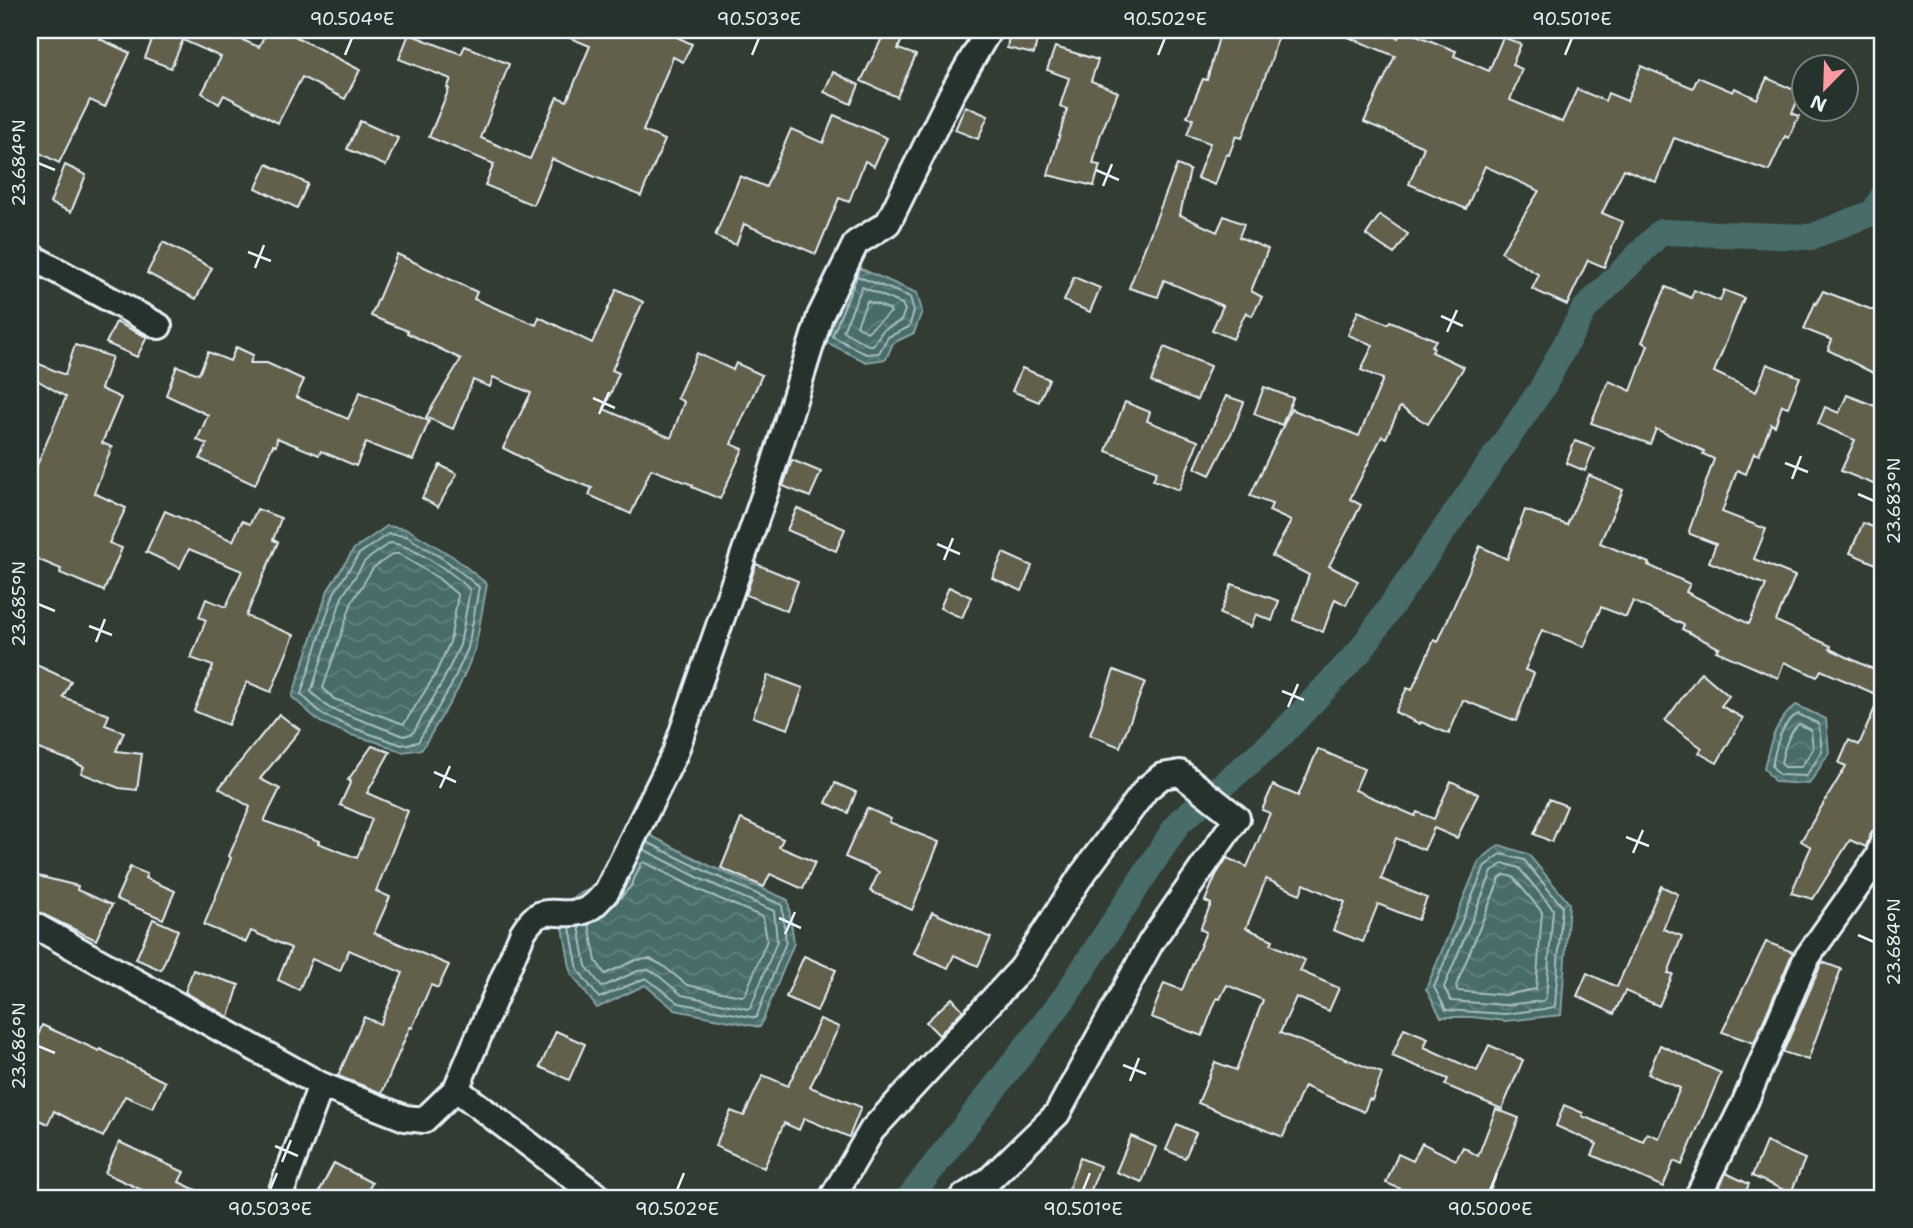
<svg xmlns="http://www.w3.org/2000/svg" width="1913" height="1228" viewBox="0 0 1913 1228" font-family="'Shantell Sans',sans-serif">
<defs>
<pattern id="water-waves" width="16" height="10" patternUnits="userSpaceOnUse" patternTransform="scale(1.75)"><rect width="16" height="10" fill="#476c6a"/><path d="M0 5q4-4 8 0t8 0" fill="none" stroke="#628180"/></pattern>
</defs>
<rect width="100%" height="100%" fill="#323c33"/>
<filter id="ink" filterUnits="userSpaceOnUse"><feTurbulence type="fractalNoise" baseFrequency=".0143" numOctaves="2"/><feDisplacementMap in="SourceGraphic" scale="14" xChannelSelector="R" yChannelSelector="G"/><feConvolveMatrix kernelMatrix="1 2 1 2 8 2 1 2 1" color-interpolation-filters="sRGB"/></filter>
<g filter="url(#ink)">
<g fill="url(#water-waves)" stroke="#87a1a3" stroke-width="2">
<path d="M 852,265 L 917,293 L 922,311 L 914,333 L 893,343 L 886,359 L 866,362 L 822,340 Z"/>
<path d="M 387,526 L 407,529 L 452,556 L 487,584 L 475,650 L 458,689 L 422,749 L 402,752 L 377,742 L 351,735 L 320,722 L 292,697 L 328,590 L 354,549 Z"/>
<path d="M 1796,705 L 1826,719 L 1829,753 L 1809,784 L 1775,782 L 1764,768 C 1770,743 1775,721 1796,705 Z"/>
<path d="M 630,825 L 710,866 L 788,900 L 794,943 L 760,1027 L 675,1010 L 645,985 L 597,1008 L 571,973 L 559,904 L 594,887 L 609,871 Z"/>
<path d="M 1499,845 L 1528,854 L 1569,903 L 1561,1015 L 1505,1021 L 1472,1017 L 1441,1017 L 1426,989 L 1479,861 Z"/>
</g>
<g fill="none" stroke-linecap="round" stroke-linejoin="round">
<g stroke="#a8bcbf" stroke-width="2">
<path d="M 857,276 L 910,297 L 914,311 L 909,327 L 888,337 L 879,353 L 866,354 L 832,336 Z"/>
<path d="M 862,287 L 902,304 L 905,310 L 901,321 L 883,330 L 873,345 L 868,345 L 843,331 Z"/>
<path d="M 867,301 L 889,309 L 891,312 L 867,332 L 857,325 Z"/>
<path d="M 388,534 L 406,536 L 448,562 L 479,587 L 468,648 L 451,686 L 418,742 L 402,745 L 353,728 L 323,715 L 301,694 L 334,593 L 359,554 Z"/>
<path d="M 390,543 C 410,544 457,575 470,590 L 460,645 L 443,681 L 413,733 L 404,736 L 329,708 L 311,692 L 342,597 L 365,561 Z"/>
<path d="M 393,554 L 399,554 L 438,578 L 458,595 L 450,642 L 434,677 L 404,724 L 334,699 L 323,688 L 352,602 L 373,568 Z"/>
<path d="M 1798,714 L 1819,724 L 1822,752 L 1806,776 L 1779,775 L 1772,766 C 1776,747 1780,723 1798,714 Z"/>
<path d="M 1799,724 L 1811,730 L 1813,749 L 1801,767 L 1784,767 L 1781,763 C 1784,749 1788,733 1799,724 Z"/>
<path d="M 1501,854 L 1524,860 L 1562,906 L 1555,1006 L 1552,1008 L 1505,1014 L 1446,1010 L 1434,987 L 1485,866 Z"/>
<path d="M 1503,863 L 1519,868 L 1553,909 L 1546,998 L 1543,1001 L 1505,1005 L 1451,1001 L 1444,987 L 1492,872 Z"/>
<path d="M 1505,875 L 1513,877 L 1542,912 L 1536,989 L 1505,995 L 1458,991 L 1456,986 L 1500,878 Z"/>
<path d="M 589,924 L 596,961 L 605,974 L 636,960 L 650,959 L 662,965 L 687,985 L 741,996 L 745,995 L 767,940 L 763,917 L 699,890 L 644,862 L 641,864 L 631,886 L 613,906"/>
<path d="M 579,926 L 586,966 L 602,987 L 638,971 L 648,970 L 655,973 L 682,995 L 748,1009 L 751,1007 L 777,941 L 774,911 L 703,880 L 643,849"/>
<path d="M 570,927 L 578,970 L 599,998 L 646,978 L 679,1003 L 756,1018 L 786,942 L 782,905 L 707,872 L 647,842"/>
</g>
<path stroke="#476c6a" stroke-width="26" d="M 909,1198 L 1065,997 L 1179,822 L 1278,738 L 1360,651 L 1541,390 L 1584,310 L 1661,232 L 1811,237 L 1874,212 L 1883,196"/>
</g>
<g fill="#625f4b" stroke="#e8f1f8" stroke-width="2">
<path d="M 30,30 L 105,30 L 100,39 L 130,53 L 105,107 L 90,100 L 59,163 L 30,148 Z"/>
<path d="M 156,30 L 219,30 L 259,47 L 267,30 L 283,30 L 360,70 L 345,99 L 302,77 L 278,123 L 224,95 L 219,104 L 202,93 L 221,57 L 183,40 L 171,68 L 145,58 Z"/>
<path d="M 551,30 L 662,30 L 692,44 L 683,62 L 673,57 L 643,131 L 665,140 L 641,196 L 552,159 L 533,205 L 485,185 L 494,164 L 429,137 L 449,89 L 447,88 L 451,79 L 399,59 L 409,34 L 461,54 L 465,46 L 509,64 L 481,138 L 530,159 L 557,97 L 567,101 L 590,46 Z"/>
<path d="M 886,30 L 906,30 L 898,49 L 916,55 L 897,97 L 861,81 Z"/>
<path d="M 1010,30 L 1039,30 L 1034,54 L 1007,48 Z"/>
<path d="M 1221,30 L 1279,30 L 1272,58 L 1242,138 L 1236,136 L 1229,155 L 1226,154 L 1215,185 L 1197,178 L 1210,143 L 1187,135 L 1193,119 L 1187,117 L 1203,79 L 1207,80 Z"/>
<path d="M 1339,30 L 1378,30 L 1398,38 L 1402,30 L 1404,30 L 1456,51 L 1454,56 L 1489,71 L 1503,37 L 1521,44 L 1512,65 L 1522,69 L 1510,100 L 1562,122 L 1577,89 L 1605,101 L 1608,93 L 1627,101 L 1641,66 L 1693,88 L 1698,77 L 1733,92 L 1735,88 L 1757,99 L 1767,78 L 1801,93 L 1792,113 L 1799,116 L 1789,138 L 1785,136 L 1769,171 L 1674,138 L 1656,182 L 1624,169 L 1602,213 L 1623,222 L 1604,267 L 1588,260 L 1567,305 L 1532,289 L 1539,275 L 1501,252 L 1539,191 L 1485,166 L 1466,209 L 1409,184 L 1424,147 L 1364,122 L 1395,56 L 1338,33 Z"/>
<path d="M 1055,47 L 1098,60 L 1091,81 L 1118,92 L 1100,136 L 1093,164 L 1100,165 L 1094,186 L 1048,175 L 1067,109 L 1060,106 L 1069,78 L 1047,70 Z"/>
<path d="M 833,72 L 859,85 L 851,104 L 824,92 Z"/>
<path d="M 965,106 L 988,116 L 978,139 L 955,130 Z"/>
<path d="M 834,115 L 887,138 L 874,166 L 865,161 L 849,202 L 839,198 L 816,254 L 744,224 L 736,245 L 715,236 L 740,176 L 766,187 L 791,129 L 823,143 Z"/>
<path d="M 360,121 L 398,138 L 386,166 L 347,149 Z"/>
<path d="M 267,164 L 308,184 L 297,208 L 256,188 Z"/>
<path d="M 65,165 L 86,175 L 71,212 L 50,203 Z"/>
<path d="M 1177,165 L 1190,170 L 1180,215 L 1217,232 L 1224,216 L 1244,224 L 1239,237 L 1268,249 L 1251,291 L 1262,297 L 1252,316 L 1246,312 L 1233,339 L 1212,330 L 1223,306 L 1164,280 L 1158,297 L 1129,288 Z"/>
<path d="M 1380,215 L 1408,234 L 1394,254 L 1366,235 Z"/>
<path d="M 163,242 L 212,268 L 196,299 L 147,273 Z"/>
<path d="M 397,254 L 477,292 L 474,299 L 536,325 L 539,317 L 592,343 L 617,289 L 643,302 L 612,370 L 619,373 L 604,409 L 671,438 L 684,402 L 677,398 L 697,353 L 733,370 L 736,363 L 762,375 L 731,444 L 743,449 L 720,499 L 692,487 L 693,485 L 651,469 L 631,514 L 589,495 L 592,488 L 544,469 L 503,448 L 531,393 L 493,377 L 490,387 L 473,380 L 453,429 L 426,417 L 461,359 L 407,333 L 408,331 L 371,316 Z"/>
<path d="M 1074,277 L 1100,288 L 1090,312 L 1064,301 Z"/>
<path d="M 1666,287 L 1691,298 L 1694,290 L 1720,301 L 1724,290 L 1744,298 L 1714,372 L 1756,392 L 1767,364 L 1800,377 L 1788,407 L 1782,405 L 1775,426 L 1771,424 L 1759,455 L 1754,453 L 1746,474 L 1737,470 L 1722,512 L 1766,529 L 1754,559 L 1795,576 L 1776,621 L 1831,646 L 1830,649 L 1883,674 L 1883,827 L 1872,831 L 1866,847 L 1850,840 L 1813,899 L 1791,893 L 1811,847 L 1801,841 L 1846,766 L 1839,763 L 1849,740 L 1859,745 L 1880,696 L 1821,670 L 1817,677 L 1784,662 L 1778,678 L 1716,651 L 1719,648 L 1682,629 L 1684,625 L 1633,601 L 1626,617 L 1601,607 L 1584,647 L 1542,630 L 1525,670 L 1534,673 L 1516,721 L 1463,700 L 1449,734 L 1421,722 L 1420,724 L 1395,712 L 1407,688 L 1412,690 L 1434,640 L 1438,642 L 1480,546 L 1507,559 L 1525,510 L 1567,525 L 1589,475 L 1623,490 L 1600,543 L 1649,563 L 1648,565 L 1690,584 L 1686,592 L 1749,624 L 1766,585 L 1709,562 L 1716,544 L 1690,534 L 1689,531 L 1714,459 L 1703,454 L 1704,451 L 1656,429 L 1650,444 L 1591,423 L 1609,381 L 1631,391 L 1648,345 L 1642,342 Z"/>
<path d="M 1823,291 L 1883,314 L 1883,378 L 1828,350 L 1832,340 L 1804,329 L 1815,303 L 1816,304 Z"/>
<path d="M 1358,311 L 1388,324 L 1390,321 L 1436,340 L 1432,346 L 1434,348 L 1432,352 L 1464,367 L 1428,424 L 1400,407 L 1386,438 L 1382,436 L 1350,499 L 1361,505 L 1329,566 L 1358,581 L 1346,605 L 1335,599 L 1323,632 L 1293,620 L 1309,575 L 1272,556 L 1291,521 L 1269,511 L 1272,504 L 1250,496 L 1291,409 L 1359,436 L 1383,379 L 1361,370 L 1373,345 L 1348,335 Z"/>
<path d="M 116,322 L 147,337 L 137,357 L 106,343 Z"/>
<path d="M 75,345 L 112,357 L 101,389 L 121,398 L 102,443 L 112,447 L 94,493 L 126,508 L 109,543 L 122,548 L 104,591 L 60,573 L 61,569 L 30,556 L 30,490 L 37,465 L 66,397 L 30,376 L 30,360 L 65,375 Z"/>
<path d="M 236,347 L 253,355 L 250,363 L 267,363 L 304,380 L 296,397 L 348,419 L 360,392 L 429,421 L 413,460 L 366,443 L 356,466 L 321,451 L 319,455 L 277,438 L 276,446 L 273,445 L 255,485 L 200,459 L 207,444 L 197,440 L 208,415 L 166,395 L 177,366 L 199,374 L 208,352 L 230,361 Z"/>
<path d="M 1164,347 L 1210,366 L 1197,400 L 1151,382 Z"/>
<path d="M 1022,368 L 1049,379 L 1039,402 L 1012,391 Z"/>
<path d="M 1264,387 L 1293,398 L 1282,425 L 1254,414 Z"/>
<path d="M 1847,395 L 1883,409 L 1883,473 L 1878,486 L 1841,471 L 1855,440 L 1818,424 L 1825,407 L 1839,413 Z"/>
<path d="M 1226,396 L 1244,402 L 1233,430 L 1210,475 L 1195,468 Z"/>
<path d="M 1125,402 L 1150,412 L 1147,421 L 1198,441 L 1179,490 L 1153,480 L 1157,471 L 1106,451 Z"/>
<path d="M 1575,441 L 1594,448 L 1585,471 L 1566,463 Z"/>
<path d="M 792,460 L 821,472 L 810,497 L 783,486 Z"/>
<path d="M 440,465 L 457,474 L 438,507 L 422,498 Z"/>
<path d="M 797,508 L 845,529 L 836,551 L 787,530 Z"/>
<path d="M 257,509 L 281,518 L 273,540 L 278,542 L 246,616 L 294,635 L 271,692 L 247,682 L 228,725 L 194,711 L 213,666 L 191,658 L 206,620 L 199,617 L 206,599 L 226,607 L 242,571 L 189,549 L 180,568 L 146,552 L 165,511 L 233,541 L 242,521 L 250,524 Z"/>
<path d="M 1863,523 L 1883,531 L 1883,567 L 1850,553 Z"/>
<path d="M 1003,553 L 1032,566 L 1022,591 L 992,578 Z"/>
<path d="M 756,564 L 798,581 L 787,611 L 746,595 Z"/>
<path d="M 1232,584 L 1279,601 L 1272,621 L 1256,614 L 1251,627 L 1220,614 Z"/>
<path d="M 949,587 L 971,597 L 962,618 L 940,608 Z"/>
<path d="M 30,662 L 71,681 L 63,697 L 109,715 L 105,725 L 124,732 L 116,751 L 142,754 L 137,790 L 119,788 L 81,773 L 84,767 L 72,761 L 30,746 Z"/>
<path d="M 1114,670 L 1145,682 L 1120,747 L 1090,735 Z"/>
<path d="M 1701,672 L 1729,696 L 1721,706 L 1743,718 L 1717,763 L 1699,753 L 1702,748 L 1665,721 Z"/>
<path d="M 768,675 L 803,688 L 788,729 L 753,717 Z"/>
<path d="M 279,714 L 300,730 L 260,779 L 280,789 L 264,821 L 319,841 L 318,843 L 357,858 L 372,819 L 340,805 L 351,781 L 348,780 L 372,746 L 390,752 L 367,793 L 408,811 L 376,891 L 390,897 L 374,933 L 449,965 L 438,988 L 431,985 L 412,1028 L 410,1027 L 382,1093 L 338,1076 L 364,1017 L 380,1024 L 403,973 L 349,950 L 340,971 L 312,959 L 299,990 L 278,980 L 291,948 L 251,931 L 246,942 L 204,925 L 231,858 L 229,856 L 250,807 L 219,788 Z"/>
<path d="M 1318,749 L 1364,769 L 1355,790 L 1415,816 L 1417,812 L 1434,819 L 1451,781 L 1478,794 L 1457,838 L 1434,828 L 1424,850 L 1396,838 L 1381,879 L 1427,898 L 1418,920 L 1378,904 L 1363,942 L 1333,930 L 1345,902 L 1304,884 L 1300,894 L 1266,879 L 1246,928 L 1273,940 L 1271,944 L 1305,960 L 1300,971 L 1339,988 L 1329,1011 L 1296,997 L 1280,1033 L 1382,1073 L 1372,1100 L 1369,1099 L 1364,1112 L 1304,1086 L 1283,1137 L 1198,1103 L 1215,1062 L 1236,1070 L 1263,1000 L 1227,985 L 1220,999 L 1217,998 L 1202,1036 L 1151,1017 L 1164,983 L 1182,990 L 1206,932 L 1200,929 L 1211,904 L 1205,901 L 1216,875 L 1227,858 L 1247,867 L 1270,813 L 1262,810 L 1273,785 L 1298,796 Z"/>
<path d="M 835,783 L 856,792 L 848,813 L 826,803 Z"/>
<path d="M 1549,799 L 1567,806 L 1552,842 L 1534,834 Z"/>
<path d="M 867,808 L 891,819 L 889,822 L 939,842 L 912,910 L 870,891 L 879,872 L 845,857 Z"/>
<path d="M 741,819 L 783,839 L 779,847 L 815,862 L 803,889 L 770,874 L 764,887 L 721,868 Z"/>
<path d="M 130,867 L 147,874 L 145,878 L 175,891 L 163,919 L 116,899 Z"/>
<path d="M 30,874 L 78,886 L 77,890 L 112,905 L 96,940 L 30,908 Z"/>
<path d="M 1661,886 L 1678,894 L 1663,929 L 1682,936 L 1668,973 L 1673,974 L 1659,1006 L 1625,991 L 1614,1014 L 1577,996 L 1587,973 L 1617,987 Z"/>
<path d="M 932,912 L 991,938 L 978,966 L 954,955 L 948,968 L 914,953 Z"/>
<path d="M 153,919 L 178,930 L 161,970 L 136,959 Z"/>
<path d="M 1766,942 L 1793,952 L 1754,1043 L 1722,1032 Z"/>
<path d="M 804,956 L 836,970 L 817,1011 L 786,997 Z"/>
<path d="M 1822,962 L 1841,969 L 1808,1060 L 1783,1052 Z"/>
<path d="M 193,970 L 239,985 L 229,1017 L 185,992 Z"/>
<path d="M 952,998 L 963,1010 L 939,1035 L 926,1022 Z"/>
<path d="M 820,1019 L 839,1027 L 810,1087 L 861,1107 L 849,1137 L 804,1118 L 799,1130 L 784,1123 L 764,1168 L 715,1146 L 731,1111 L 744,1116 L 763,1075 L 788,1086 Z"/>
<path d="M 42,1025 L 99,1051 L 100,1049 L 165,1082 L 153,1108 L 125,1096 L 103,1137 L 54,1111 L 48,1124 L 30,1116 L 30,1057 Z"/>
<path d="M 1404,1028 L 1428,1038 L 1424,1047 L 1477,1071 L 1489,1045 L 1523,1060 L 1502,1109 L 1445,1085 L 1448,1079 L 1392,1056 Z"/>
<path d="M 556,1031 L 585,1044 L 569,1080 L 540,1067 Z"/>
<path d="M 1660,1045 L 1721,1073 L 1682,1165 L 1674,1161 L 1663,1187 L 1592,1155 L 1597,1144 L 1556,1126 L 1564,1105 L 1583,1113 L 1582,1116 L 1643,1141 L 1647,1133 L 1659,1138 L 1680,1088 L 1648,1074 Z"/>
<path d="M 1496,1109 L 1519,1118 L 1487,1198 L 1423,1198 L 1386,1183 L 1398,1154 L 1413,1161 L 1422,1143 L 1456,1160 L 1463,1147 L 1478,1156 Z"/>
<path d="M 1177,1124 L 1196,1133 L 1185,1158 L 1166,1150 Z"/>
<path d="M 1131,1136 L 1156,1147 L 1142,1182 L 1116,1172 Z"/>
<path d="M 119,1142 L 184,1172 L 179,1182 L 213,1198 L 159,1198 L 105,1173 Z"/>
<path d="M 1766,1142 L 1805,1159 L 1791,1193 L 1752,1176 Z"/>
<path d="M 1080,1158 L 1100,1166 L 1088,1198 L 1067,1193 Z"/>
<path d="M 334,1163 L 372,1183 L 364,1198 L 316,1198 Z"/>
<path d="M 1726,1173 L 1749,1184 L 1743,1198 L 1714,1198 Z"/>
</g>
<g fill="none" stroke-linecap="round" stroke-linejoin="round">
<g stroke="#e8f1f8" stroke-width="30">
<g id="minor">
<path d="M 30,256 L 159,326"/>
<path d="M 30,923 L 321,1085"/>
<path d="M 456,1089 L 600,1198"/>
<path d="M 279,1198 L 321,1085 L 405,1118 L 424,1120 L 456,1089 L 523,932 C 542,901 553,918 581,912 C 592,909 599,900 607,891 L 675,753 L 767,487 L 820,316 L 856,243 L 888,223 L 951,95 L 989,30"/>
<path d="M 832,1198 L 872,1130 L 1022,968 L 1079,879 L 1146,789 L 1162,776 L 1180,773 L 1237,818 L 1151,942 L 1057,1114 L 989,1180 L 962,1198"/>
<path d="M 1697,1198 L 1745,1102 L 1806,959 L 1878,857 L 1883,841"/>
</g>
</g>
<use href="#minor" stroke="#26332d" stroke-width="24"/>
</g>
</g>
<path fill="none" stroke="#e8f1f8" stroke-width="2.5" d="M 345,55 L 352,38M 752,55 L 759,38M 1158,55 L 1165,38M 1565,55 L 1572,38M 38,163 L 55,170M 1096,170 L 1119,180M 1103,186 L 1112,164M 248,252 L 271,261M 255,268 L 264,245M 1441,316 L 1463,326M 1447,332 L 1457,310M 593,398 L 615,408M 599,414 L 609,392M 1785,463 L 1808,472M 1792,479 L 1801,456M 1858,494 L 1874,501M 937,544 L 960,554M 944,560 L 953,538M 38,604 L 55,611M 89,626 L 112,635M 96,642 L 105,619M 1282,691 L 1304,700M 1288,707 L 1298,684M 434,772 L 456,782M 440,788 L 450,766M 1626,837 L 1649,846M 1633,853 L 1643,830M 779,918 L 801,928M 785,934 L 795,912M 1858,935 L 1874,942M 38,1046 L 55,1053M 1123,1065 L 1146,1074M 1130,1081 L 1139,1058M 275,1146 L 298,1156M 282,1162 L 291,1140M 270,1190 L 277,1173M 677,1190 L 684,1173M 1083,1190 L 1090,1173M 1490,1190 L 1497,1173"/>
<rect width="1913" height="1228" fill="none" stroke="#26332d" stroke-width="77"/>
<g transform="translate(1825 88) rotate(203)"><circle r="33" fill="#26332d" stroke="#747f7e" stroke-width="2"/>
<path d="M0-5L12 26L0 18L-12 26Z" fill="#ff9aa2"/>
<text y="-10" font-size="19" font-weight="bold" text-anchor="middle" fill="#e8f1f8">N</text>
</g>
<rect x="38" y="38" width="1836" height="1152" fill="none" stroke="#e8f1f8" stroke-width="2.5"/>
<g font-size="18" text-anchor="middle" fill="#e8f1f8">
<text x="352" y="25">90.504°E</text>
<text x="759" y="25">90.503°E</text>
<text x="1165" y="25">90.502°E</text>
<text x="1572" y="25">90.501°E</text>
<text transform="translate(19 163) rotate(-90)" y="6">23.684°N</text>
<text transform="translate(1894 501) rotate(-90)" y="6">23.683°N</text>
<text transform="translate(19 604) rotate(-90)" y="6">23.685°N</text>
<text transform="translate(1894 942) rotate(-90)" y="6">23.684°N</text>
<text transform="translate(19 1046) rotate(-90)" y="6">23.686°N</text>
<text x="270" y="1215">90.503°E</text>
<text x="677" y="1215">90.502°E</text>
<text x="1083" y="1215">90.501°E</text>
<text x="1490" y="1215">90.500°E</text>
</g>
</svg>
